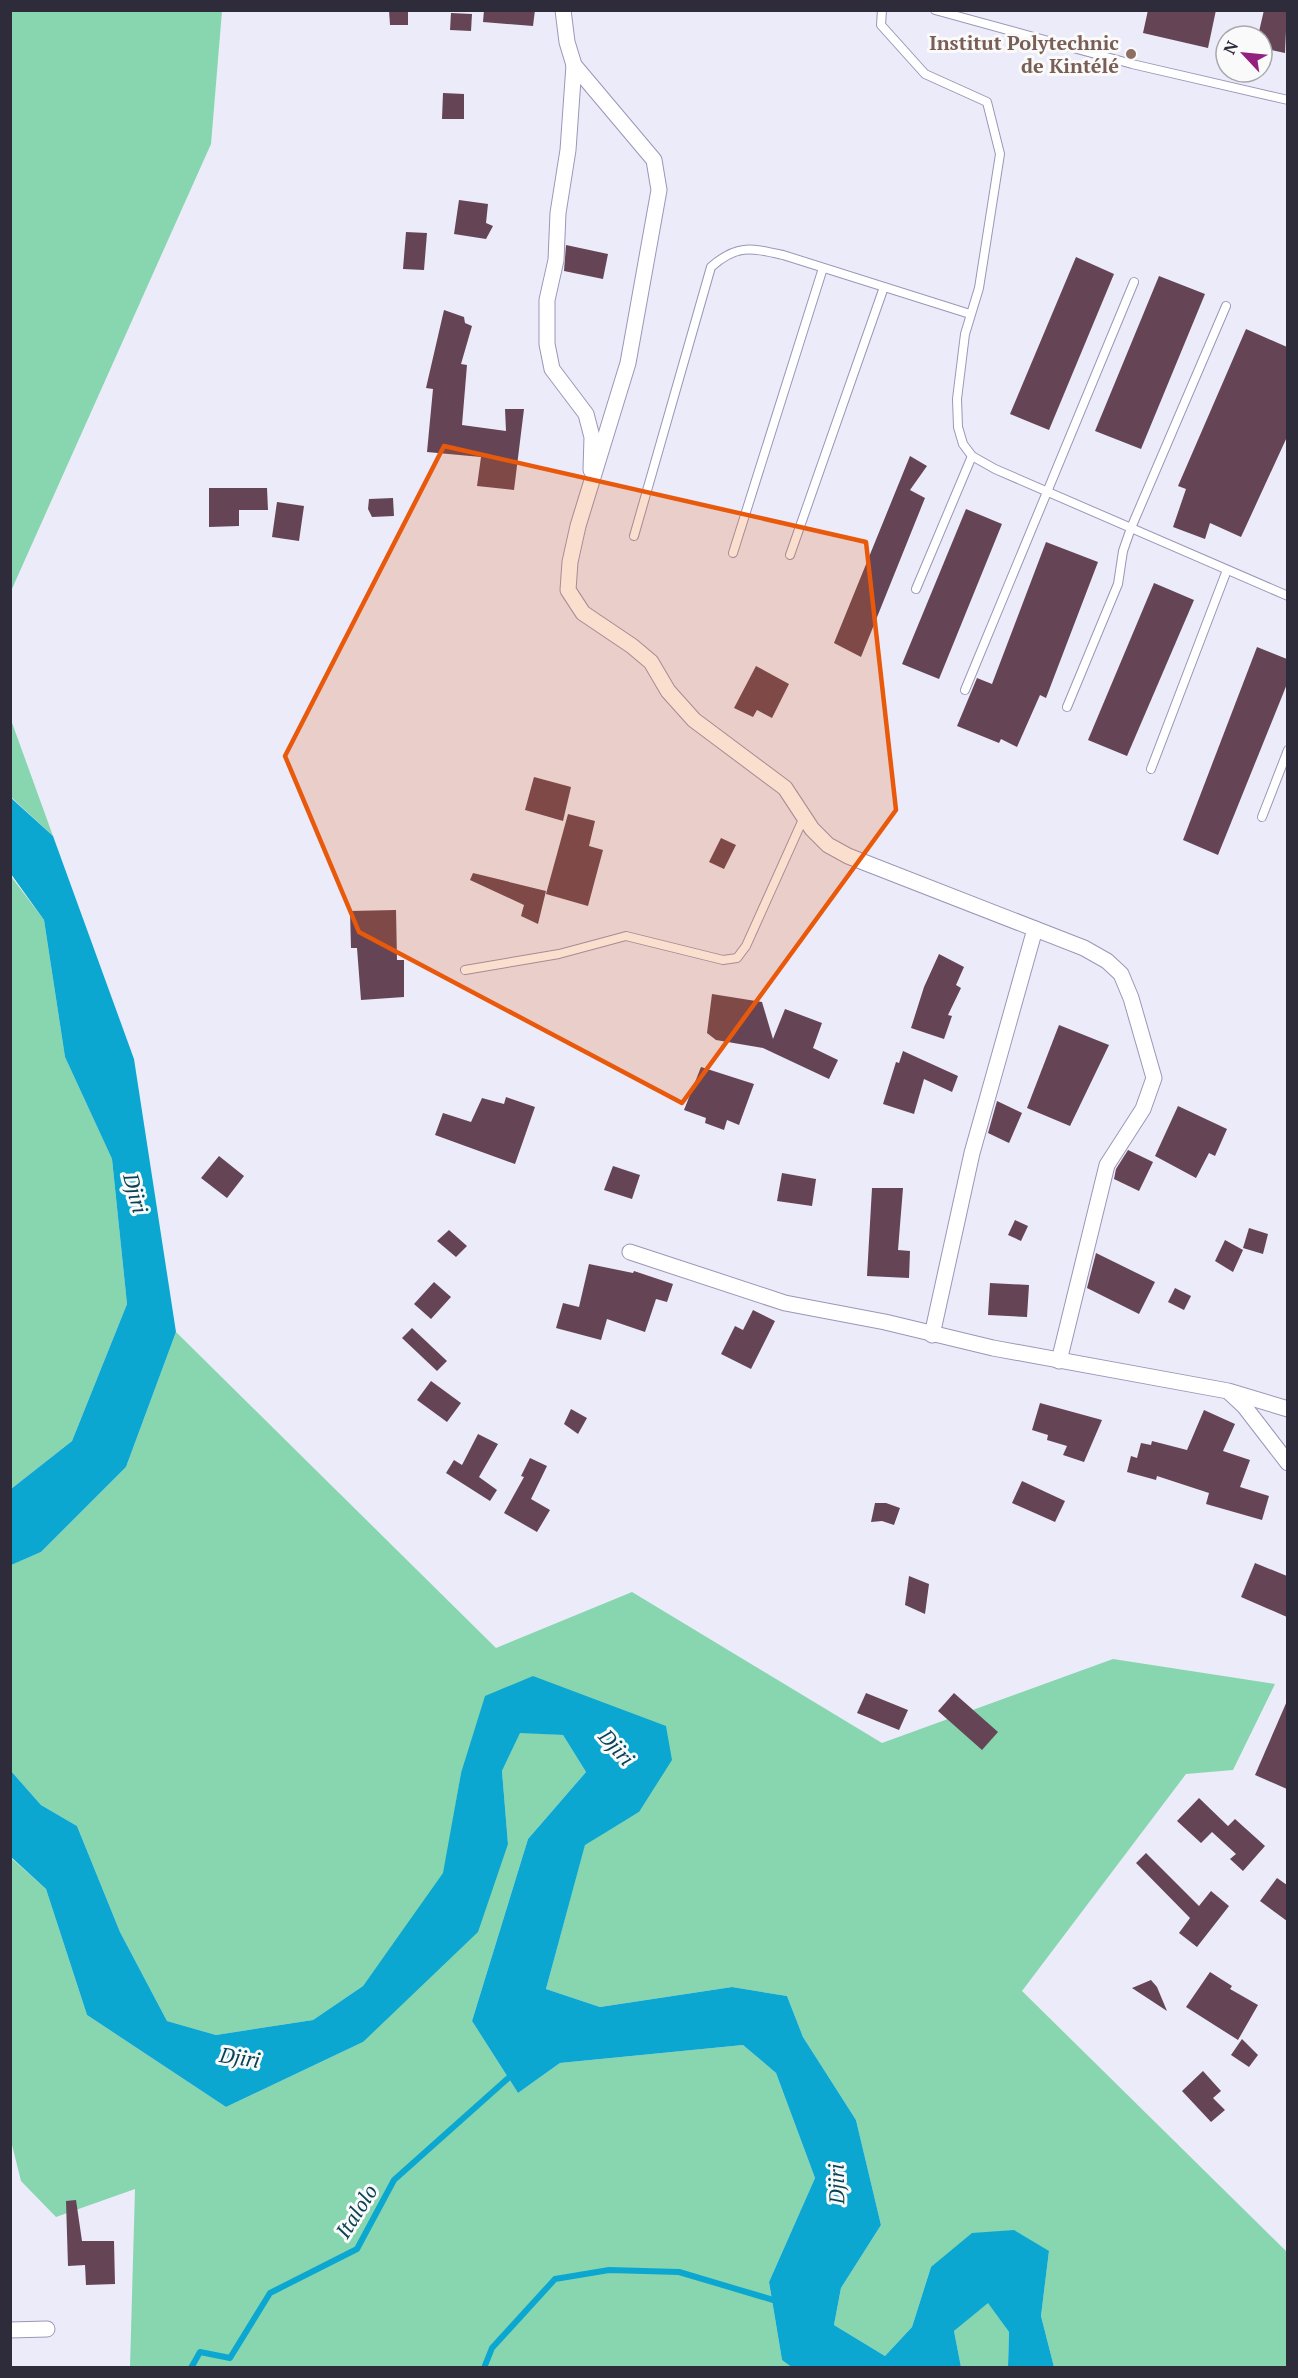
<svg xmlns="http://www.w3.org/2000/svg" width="1298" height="2378" viewBox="0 0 1298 2378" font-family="'PT Serif',serif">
<rect width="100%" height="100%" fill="#ecebf9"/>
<g fill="#87d6b0">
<path d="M 11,10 L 222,11 L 211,144 L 11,591 Z"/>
<path d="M 11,720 L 53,836 L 11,797 Z"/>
<path d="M 10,875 L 44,920 L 65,1057 L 112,1159 L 127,1304 L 72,1441 L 11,1489 Z"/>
<path d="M 176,1332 L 496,1648 L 632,1592 L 882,1743 L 1113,1659 L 1275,1684 L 1233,1770 L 1186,1774 L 1022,1991 L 1287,2252 L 1287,2367 L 1054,2367 L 1041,2316 L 1049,2251 L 931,2267 L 912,2327 L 885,2356 L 834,2325 L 841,2288 L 881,2225 L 856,2120 L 803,2037 L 787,1996 L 732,1987 L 600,2007 L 546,1989 L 585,1844 L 639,1812 L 533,1676 L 461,1773 L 444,1873 L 363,1986 L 313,2020 L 216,2035 L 167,2021 L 120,1932 L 77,1826 L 41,1805 L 11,1771 L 10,1565 L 41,1552 L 126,1467 Z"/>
<path d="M 520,1732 L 563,1735 L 586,1772 L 528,1839 L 472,2021 L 518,2093 L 560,2063 L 743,2045 L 776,2073 L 815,2178 L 769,2282 L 782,2360 L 793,2367 L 130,2367 L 135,2189 L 56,2217 L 21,2181 L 11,2141 L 10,1857 L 46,1889 L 87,2015 L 226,2107 L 363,2042 L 508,1844 L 502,1771 Z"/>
<path d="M 988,2302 L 1009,2332 L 1008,2367 L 961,2367 L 954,2331 Z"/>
</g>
<g fill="#0ca7d1">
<path d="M 10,797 L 53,836 L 134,1059 L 176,1332 L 126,1467 L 41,1552 L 11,1565 L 11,1489 L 72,1441 L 127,1304 L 112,1159 L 65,1057 L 44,920 L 11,874 Z"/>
<path d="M 533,1676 L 666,1726 L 672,1760 L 639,1812 L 585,1845 L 546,1989 L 600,2007 L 732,1987 L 787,1996 L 803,2037 L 856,2120 L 881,2225 L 841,2288 L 834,2325 L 885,2356 L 912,2327 L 931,2267 L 972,2233 L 1014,2230 L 1049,2251 L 1041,2316 L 1054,2367 L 1008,2367 L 1009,2332 L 988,2303 L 954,2331 L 961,2367 L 793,2368 L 782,2360 L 769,2282 L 815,2178 L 776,2073 L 743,2045 L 560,2063 L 518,2093 L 472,2021 L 528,1839 L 586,1772 L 563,1735 L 520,1733 L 502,1771 L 508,1844 L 478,1932 L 363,2042 L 226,2107 L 87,2015 L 46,1889 L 11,1857 L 11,1771 L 41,1805 L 77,1826 L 120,1932 L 167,2021 L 216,2035 L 313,2020 L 363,1986 L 443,1873 L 461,1773 L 485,1696 Z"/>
</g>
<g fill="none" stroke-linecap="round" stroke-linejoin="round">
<g stroke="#0ca7d1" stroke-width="6">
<path d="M 191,2368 L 200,2352 L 230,2358 L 270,2293 L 357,2249 L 394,2180 L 514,2073"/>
<path d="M 484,2368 L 492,2348 L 555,2279 L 609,2270 L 679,2272 L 780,2302"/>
</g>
</g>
<g fill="#654555">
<path d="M 389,10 L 408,10 L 408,25 L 390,25 Z"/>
<path d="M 484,10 L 535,10 L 533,26 L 483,22 Z"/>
<path d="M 1148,10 L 1216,10 L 1208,48 L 1143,33 Z"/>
<path d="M 1264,10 L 1287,10 L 1285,53 L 1262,48 L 1262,36 L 1258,36 Z"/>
<path d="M 451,13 L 472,14 L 471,31 L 450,30 Z"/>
<path d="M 443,93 L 464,94 L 464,119 L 442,119 Z"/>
<path d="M 459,200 L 488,204 L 486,223 L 493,226 L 486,239 L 454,234 Z"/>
<path d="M 406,232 L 427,233 L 424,270 L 403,269 Z"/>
<path d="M 566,245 L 608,254 L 603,279 L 564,271 Z"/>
<path d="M 1076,257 L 1114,274 L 1049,430 L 1010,414 Z"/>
<path d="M 1159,276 L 1205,294 L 1141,449 L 1095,431 Z"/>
<path d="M 444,310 L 464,317 L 465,323 L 472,326 L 461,364 L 467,365 L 462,425 L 506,431 L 505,409 L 524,409 L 514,490 L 477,486 L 481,457 L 427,452 L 433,389 L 426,388 Z"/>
<path d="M 1246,329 L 1287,347 L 1287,437 L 1241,537 L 1210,523 L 1205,539 L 1173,527 L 1186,489 L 1178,486 Z"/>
<path d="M 910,456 L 927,466 L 910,490 L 925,498 L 861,657 L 834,643 Z"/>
<path d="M 209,488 L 267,488 L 268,510 L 239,510 L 239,526 L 209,527 Z"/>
<path d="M 393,498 L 394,516 L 372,517 L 368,509 L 369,499 Z"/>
<path d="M 277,502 L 304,506 L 299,541 L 272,537 Z"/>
<path d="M 966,509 L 1002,524 L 939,679 L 902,664 Z"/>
<path d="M 1046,542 L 1098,562 L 1046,698 L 1040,695 L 1017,747 L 1001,739 L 999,743 L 957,726 L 977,678 L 992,684 Z"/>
<path d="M 1154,583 L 1194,600 L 1127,756 L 1088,740 Z"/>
<path d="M 1257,647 L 1287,659 L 1287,684 L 1218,855 L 1183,840 Z"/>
<path d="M 756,666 L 789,684 L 772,718 L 757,710 L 753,717 L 734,708 Z"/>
<path d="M 534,777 L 571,787 L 563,821 L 525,810 Z"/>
<path d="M 568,814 L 595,821 L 589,846 L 603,850 L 588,906 L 546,894 Z"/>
<path d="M 721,838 L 736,845 L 724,869 L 709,862 Z"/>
<path d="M 473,873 L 546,891 L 538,924 L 521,916 L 524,905 L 470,880 Z"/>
<path d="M 396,910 L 397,960 L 404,960 L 404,997 L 361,1000 L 357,948 L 351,948 L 350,911 Z"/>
<path d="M 939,954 L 964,967 L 956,985 L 961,988 L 948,1015 L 952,1016 L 944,1039 L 911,1028 L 924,987 Z"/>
<path d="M 712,994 L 762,1002 L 773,1039 L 785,1009 L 822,1023 L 813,1048 L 838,1060 L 829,1079 L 763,1048 L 716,1040 L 707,1033 Z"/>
<path d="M 1059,1025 L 1109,1045 L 1070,1126 L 1027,1108 Z"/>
<path d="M 903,1051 L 958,1076 L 952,1092 L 924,1079 L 914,1114 L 883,1104 L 896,1062 L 899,1063 Z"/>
<path d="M 701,1067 L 754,1084 L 739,1125 L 727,1120 L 724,1130 L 705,1123 L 706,1118 L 684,1110 Z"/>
<path d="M 506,1097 L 535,1107 L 515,1164 L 435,1135 L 443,1113 L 471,1122 L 482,1098 L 504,1104 Z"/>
<path d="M 997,1101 L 1022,1113 L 1009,1143 L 988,1133 Z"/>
<path d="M 1178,1106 L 1227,1129 L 1215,1156 L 1209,1153 L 1196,1178 L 1155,1156 Z"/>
<path d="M 1128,1150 L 1153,1162 L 1139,1191 L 1114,1179 L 1116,1169 Z"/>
<path d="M 219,1156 L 244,1176 L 227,1198 L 201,1178 Z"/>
<path d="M 613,1166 L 640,1175 L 632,1199 L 604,1190 Z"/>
<path d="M 782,1173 L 816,1179 L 812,1206 L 777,1201 Z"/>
<path d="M 872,1188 L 903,1188 L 898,1250 L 910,1251 L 909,1278 L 867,1276 Z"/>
<path d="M 1015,1220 L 1028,1226 L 1021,1241 L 1008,1235 Z"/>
<path d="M 1249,1228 L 1268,1234 L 1263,1254 L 1243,1248 Z"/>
<path d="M 449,1230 L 467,1246 L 456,1257 L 437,1241 Z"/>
<path d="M 1225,1240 L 1243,1250 L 1233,1272 L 1215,1261 Z"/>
<path d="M 1096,1253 L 1155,1282 L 1139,1314 L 1087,1288 Z"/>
<path d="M 589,1264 L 633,1273 L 634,1271 L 673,1284 L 667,1302 L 656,1299 L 645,1332 L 607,1319 L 601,1340 L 556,1328 L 563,1303 L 579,1307 Z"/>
<path d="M 434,1282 L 451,1297 L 431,1319 L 414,1304 Z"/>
<path d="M 990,1283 L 1029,1285 L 1027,1317 L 988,1315 Z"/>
<path d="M 1175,1288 L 1191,1296 L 1184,1310 L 1168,1302 Z"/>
<path d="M 753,1310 L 775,1321 L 751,1369 L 721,1354 L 735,1326 L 743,1330 Z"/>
<path d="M 412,1328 L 447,1361 L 437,1371 L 402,1338 Z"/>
<path d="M 431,1381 L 461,1403 L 447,1422 L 417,1400 Z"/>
<path d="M 1040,1403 L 1102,1420 L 1084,1462 L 1063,1455 L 1067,1446 L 1047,1440 L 1048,1435 L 1032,1430 Z"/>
<path d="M 571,1409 L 587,1418 L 578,1434 L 564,1424 Z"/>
<path d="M 1204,1410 L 1235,1424 L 1223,1451 L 1250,1460 L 1240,1487 L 1269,1496 L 1262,1520 L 1206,1504 L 1209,1493 L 1157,1476 L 1156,1480 L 1127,1472 L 1131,1456 L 1137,1458 L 1141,1443 L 1151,1445 L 1152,1441 L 1187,1450 Z"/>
<path d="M 478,1434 L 498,1444 L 479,1477 L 497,1490 L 490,1501 L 446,1473 L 454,1460 L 462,1465 Z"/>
<path d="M 530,1458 L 547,1466 L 531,1499 L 550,1510 L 537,1532 L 504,1513 L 524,1477 L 521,1476 Z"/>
<path d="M 1022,1481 L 1065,1501 L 1055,1522 L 1012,1503 Z"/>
<path d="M 875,1503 L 886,1503 L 900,1508 L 894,1525 L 882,1521 L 871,1522 Z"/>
<path d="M 1255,1563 L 1287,1576 L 1287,1617 L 1241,1597 Z"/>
<path d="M 909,1576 L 929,1584 L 925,1614 L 905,1605 Z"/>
<path d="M 866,1693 L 908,1710 L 899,1730 L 857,1713 Z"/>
<path d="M 954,1693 L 998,1732 L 982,1750 L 938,1711 Z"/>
<path d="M 1287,1701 L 1287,1789 L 1255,1775 Z"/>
<path d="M 1199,1798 L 1228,1826 L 1235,1819 L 1265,1846 L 1243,1871 L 1230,1859 L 1236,1854 L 1212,1832 L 1201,1843 L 1177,1821 Z"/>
<path d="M 1146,1853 L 1199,1906 L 1211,1891 L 1229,1906 L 1197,1947 L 1179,1933 L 1190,1918 L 1136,1863 Z"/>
<path d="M 1277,1878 L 1287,1885 L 1287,1921 L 1260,1901 Z"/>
<path d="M 1210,1972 L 1232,1986 L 1230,1989 L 1258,2005 L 1238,2040 L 1186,2007 Z"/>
<path d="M 1151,1980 L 1157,1987 L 1167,2011 L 1132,1988 Z"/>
<path d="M 1242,2039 L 1258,2055 L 1249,2067 L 1231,2055 Z"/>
<path d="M 1203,2071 L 1221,2091 L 1213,2098 L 1225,2110 L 1211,2122 L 1182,2091 Z"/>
<path d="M 76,2200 L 82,2241 L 114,2241 L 115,2284 L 86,2285 L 85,2265 L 68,2266 L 66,2201 Z"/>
</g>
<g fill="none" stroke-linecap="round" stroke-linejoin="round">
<g stroke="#9b96b8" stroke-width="10">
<g id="lane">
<path d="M 882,10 L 881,25 L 925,74 L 987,102 L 1000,154 L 979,288 L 965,334 L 957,399 L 958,427 L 963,444 L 972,456 L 995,469 L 1288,596"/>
<path d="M 935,10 L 1132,64 L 1288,100"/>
<path d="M 634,536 L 711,267 C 737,244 751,248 783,255 L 970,314"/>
<path d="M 733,553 L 823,268"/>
<path d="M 790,555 L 884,287"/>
<path d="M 916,589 L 972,456"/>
<path d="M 965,690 L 1134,282"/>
<path d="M 1067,707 L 1118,584 L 1123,551 L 1131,528 L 1226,306"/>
<path d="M 1151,769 L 1227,570"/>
<path d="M 1262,817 L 1288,750"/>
<path d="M 465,970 L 559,954 L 626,936 L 723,960 L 737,958 L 746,946 L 804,817"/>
</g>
</g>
<g stroke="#9b96b8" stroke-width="17">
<g id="street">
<path d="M 563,10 L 567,42 L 574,65 L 654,160 L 659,190 L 628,363 L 578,526 L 570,562 L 568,590 L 583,613 L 632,646 L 651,662 L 668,691 L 694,720 L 785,788 L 812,829 L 828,845 L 848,856 L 1084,948 L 1107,961 L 1121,974 L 1131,998 L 1154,1078 L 1143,1109 L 1107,1165 L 1059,1361"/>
<path d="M 574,65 L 568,150 L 558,213 L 556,260 L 547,300 L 547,344 L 552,369 L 586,414 L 592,437 L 591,470"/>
<path d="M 630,1252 L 785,1303 L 885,1322 L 993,1348 L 1228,1391 L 1288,1409"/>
<path d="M 932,1335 L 972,1153 L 1035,929"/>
<path d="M 1230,1393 L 1244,1406 L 1288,1463"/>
<path d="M 10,2330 L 47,2329"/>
</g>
</g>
<use href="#lane" stroke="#fff" stroke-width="8"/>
<use href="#street" stroke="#fff" stroke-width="15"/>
</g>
<path fill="#e8590c" fill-opacity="0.2" stroke="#e8590c" stroke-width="4.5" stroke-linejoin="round" d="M 444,446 L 866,542 L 896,810 L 682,1103 L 359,932 L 285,756 Z"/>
<circle fill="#8d6e63" stroke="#fafafa" stroke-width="2" cx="1131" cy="54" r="6"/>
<g text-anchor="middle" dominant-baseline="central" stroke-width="6" stroke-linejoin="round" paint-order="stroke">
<g font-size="20" font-weight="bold" fill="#785e54" stroke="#fafafa" text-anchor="end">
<text x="1119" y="42">Institut Polytechnic<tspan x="1119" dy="23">de Kintélé</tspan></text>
</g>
<g font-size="21" font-style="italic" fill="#084254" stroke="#fafafa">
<text transform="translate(136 1193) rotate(75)">Djiri</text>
<text transform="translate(617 1747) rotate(48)">Djiri</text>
<text transform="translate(240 2057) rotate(9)">Djiri</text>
<text transform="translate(836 2184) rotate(-91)">Djiri</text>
<text transform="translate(356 2211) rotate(-58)">Italolo</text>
</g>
</g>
<rect width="1298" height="2378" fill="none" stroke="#2e2c3a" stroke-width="24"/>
<g transform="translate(1244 54) rotate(296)"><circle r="28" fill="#fafafa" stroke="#a8a8ad" stroke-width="1.5"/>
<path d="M0-4.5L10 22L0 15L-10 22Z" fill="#931f7e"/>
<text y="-9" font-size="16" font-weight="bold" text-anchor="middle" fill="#2e2c3a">N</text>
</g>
</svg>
